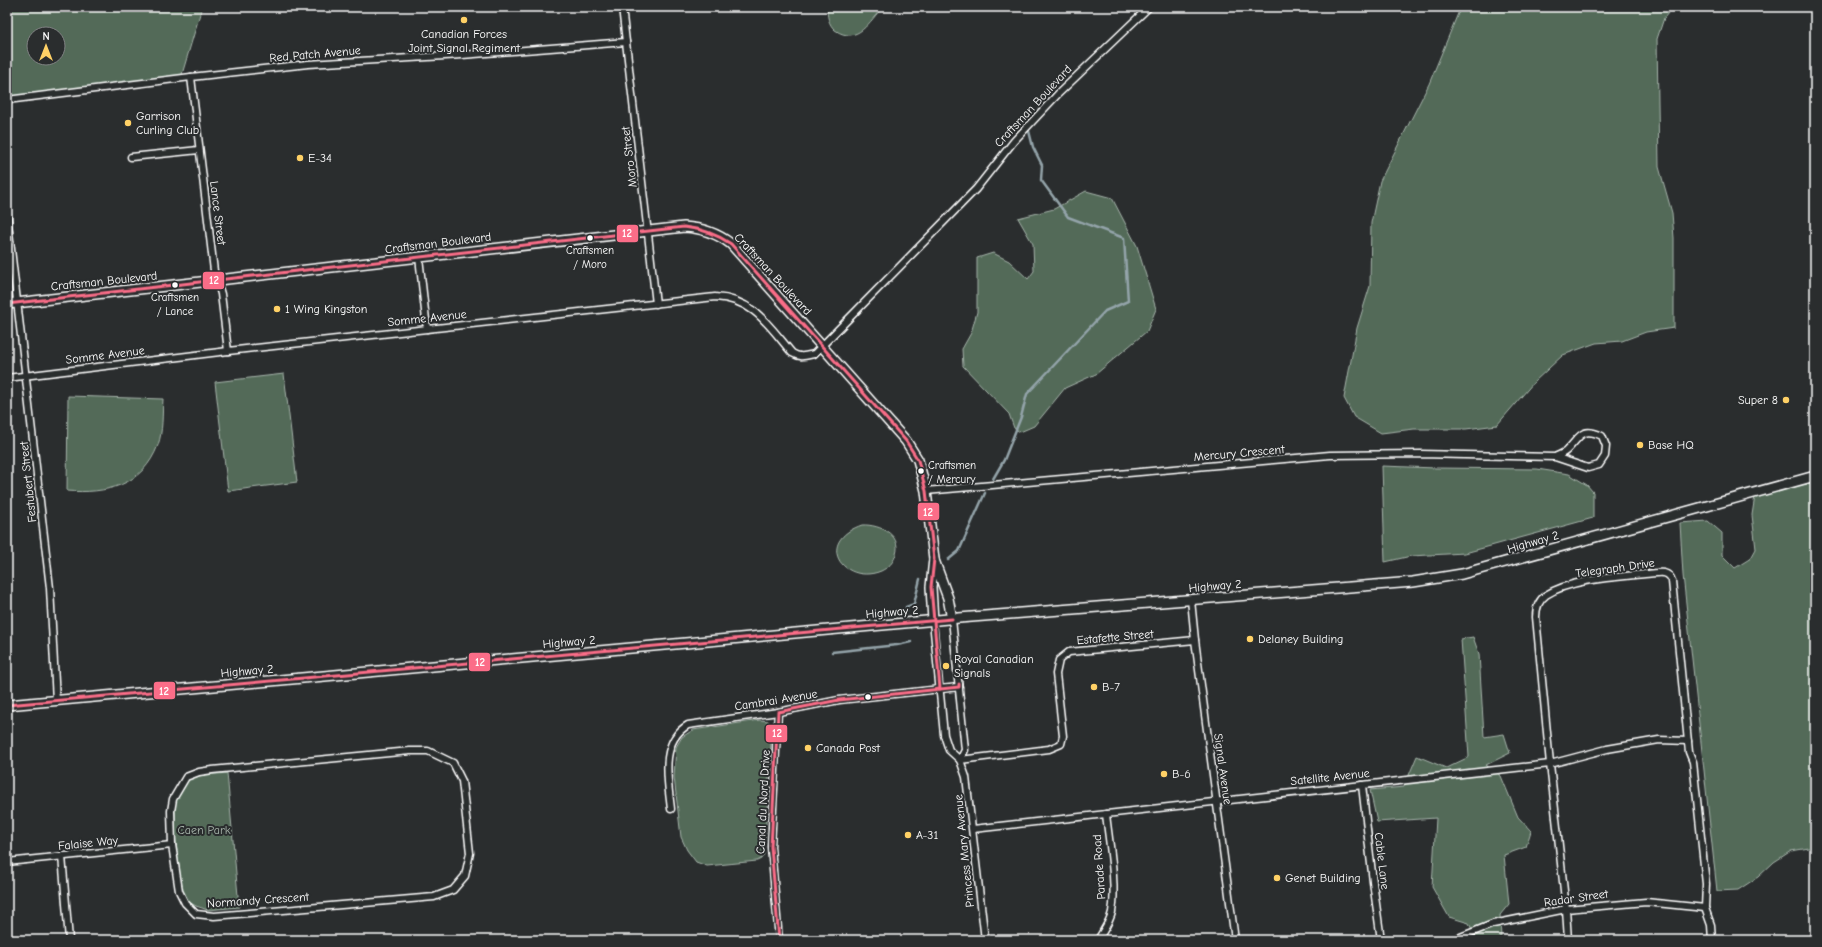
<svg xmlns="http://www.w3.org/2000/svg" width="1822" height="947" viewBox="0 0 1822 947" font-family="'Comic Neue',sans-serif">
<rect width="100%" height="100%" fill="#2a2d2e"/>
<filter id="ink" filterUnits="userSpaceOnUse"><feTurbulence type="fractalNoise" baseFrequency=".025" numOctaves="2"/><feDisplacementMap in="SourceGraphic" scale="8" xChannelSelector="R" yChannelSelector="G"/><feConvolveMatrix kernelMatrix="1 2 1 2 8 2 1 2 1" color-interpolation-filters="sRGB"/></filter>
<g filter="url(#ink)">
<g fill="#526b59" stroke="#a8b5ac" fill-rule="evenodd">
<path d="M 7,7 L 202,7 L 180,81 L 7,98 ZM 34,34 L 58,34 L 58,58 L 34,58 Z"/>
<path d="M 828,7 L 883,7 C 870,20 858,46 835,30 C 829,25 826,15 828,7 Z"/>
<path d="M 1498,7 L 1673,7 L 1664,18 L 1657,39 L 1659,167 L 1672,213 L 1674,238 L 1674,328 L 1646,332 L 1622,341 L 1596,343 L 1563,355 L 1534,382 L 1497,425 L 1466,429 L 1414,429 L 1381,433 L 1354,417 L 1344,398 L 1357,328 L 1370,286 L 1371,223 L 1380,181 L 1429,84 L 1459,11 Z"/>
<path d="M 1086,191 L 1112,198 L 1137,246 L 1156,309 L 1147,331 L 1096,374 L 1065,388 L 1034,426 L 1020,432 L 1014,428 L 1009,414 L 963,366 L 962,349 L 971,333 L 977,312 L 977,258 L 993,253 L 1009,261 L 1028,279 L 1034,271 L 1033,244 L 1018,218 L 1054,209 Z"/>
<path d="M 284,374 L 297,482 L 228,491 L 215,382 Z"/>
<path d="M 68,396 L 163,399 C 162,415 163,431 158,445 C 143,486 106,494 67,491 Z"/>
<path d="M 1382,466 L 1436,468 L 1537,469 L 1569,474 L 1587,485 L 1593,492 L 1593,518 L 1465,553 L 1411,556 L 1385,562 Z"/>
<path d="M 1815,483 L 1815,847 L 1791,851 L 1774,862 L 1758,877 L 1738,890 L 1717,891 L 1683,575 L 1680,523 L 1708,521 L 1722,533 L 1722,555 L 1735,568 L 1751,558 L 1756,549 L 1752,515 L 1755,496 L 1792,486 Z"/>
<path d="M 862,525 C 880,524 906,536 894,559 C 891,565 887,568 881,571 C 844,586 813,542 862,525 Z"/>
<path d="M 1473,637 L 1479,654 L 1484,737 L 1504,734 L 1510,753 L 1486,765 L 1501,776 L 1518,817 L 1531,831 L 1526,847 L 1504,855 L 1509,904 L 1500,915 L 1501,939 L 1516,939 L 1518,940 L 1474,940 L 1476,939 L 1469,923 L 1449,917 L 1432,887 L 1436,818 L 1377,822 L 1370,790 L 1404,787 L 1417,756 L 1446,768 L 1469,757 L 1461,639 Z"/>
<path d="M 760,720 L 768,721 L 772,728 L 764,854 L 761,859 L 757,861 L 707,866 L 696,862 L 687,850 L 681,837 L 674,777 L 676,747 L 682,737 L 693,730 Z"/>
<path d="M 227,773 L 239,907 L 208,910 L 196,906 L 187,901 L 182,892 L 175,834 L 175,800 L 185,781 L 196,776 Z"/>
</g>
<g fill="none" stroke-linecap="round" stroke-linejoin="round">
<g stroke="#94a4aa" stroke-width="2.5">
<path d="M 993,479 L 1004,460 L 1021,417 L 1027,394 L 1105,311 L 1128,301 L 1124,238 L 1068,217 L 1041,180 L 1042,165 L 1033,147 L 1029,131"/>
<path d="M 948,560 L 959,551 L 985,493"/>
<path d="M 907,611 L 906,607 L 914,604 L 920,579"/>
<path d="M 832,652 L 897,645 L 911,642"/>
</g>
<g stroke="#fff" stroke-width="9">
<g id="street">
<path d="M 622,7 L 656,304"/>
<path d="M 191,77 L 214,271 L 221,294 L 228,351"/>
<path d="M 7,100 L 191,77 L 308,64 L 462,55 L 626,42"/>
<path d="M 131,157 L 199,150"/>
<path d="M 7,214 L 50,588 L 56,701"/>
<path d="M 419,257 L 427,329"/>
<path d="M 7,378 L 228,351 L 715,297 C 754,299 769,326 792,353 C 800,358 805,356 814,354 L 976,189 L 1014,141 L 1058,94 L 1149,7"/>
<path d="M 926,491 L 1330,455 L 1421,454 L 1555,457 L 1588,468 L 1599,465 L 1605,456 L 1606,446 L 1602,436 C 1580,426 1580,438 1566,451 C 1563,454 1558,455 1555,457"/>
<path d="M 1191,600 L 1195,640 L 1235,940"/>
<path d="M 952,619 L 965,750 L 960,760"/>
<path d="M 933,621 L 944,735 L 949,750 L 960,760 L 966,777 L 985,940"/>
<path d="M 778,712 L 771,847 L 779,940"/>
<path d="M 410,751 L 428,751 L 453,763 L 462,781 L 470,853 L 465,876 L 453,890 L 434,897 L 214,916 L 196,914 L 185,903 L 179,891 L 172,845 L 171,811 L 173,799 L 186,777 L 199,772 L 212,770 Z"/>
<path d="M 960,760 L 1049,749 L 1061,744 L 1063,736 L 1056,674 L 1059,660 L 1069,652 L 1195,640"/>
<path d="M 1362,785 L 1373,882 L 1381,940"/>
<path d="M 671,809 C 668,781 659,742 688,725 L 778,712 L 839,700 L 959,687"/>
<path d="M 973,829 L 1550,764 L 1607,749 L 1659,740 L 1688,741"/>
<path d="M 62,856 L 69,940"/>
<path d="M 7,862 L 172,845"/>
<path d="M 1098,940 C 1103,931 1110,922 1112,912 C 1117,885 1109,842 1106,814"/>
<path d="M 1453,940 L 1493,924 L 1566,909 L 1646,902 L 1705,908"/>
<path d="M 1568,940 L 1566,909 L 1550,764 L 1536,617 C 1536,608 1539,600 1546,595 C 1571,579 1616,577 1645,574 C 1651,574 1658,572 1664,573 C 1668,574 1671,577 1672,581 L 1689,752 L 1693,762 L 1706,884 L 1705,908 L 1711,925 L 1712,940"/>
</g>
</g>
<g stroke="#fff" stroke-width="12">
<g id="secondary">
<path d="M 7,304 L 684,227 C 702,228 717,233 731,244 L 906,441 L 918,460 L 926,491 L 934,559 L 931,587 L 933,621"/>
<path d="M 934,560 L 948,598 L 952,619"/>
<path d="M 7,705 L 959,618 L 1413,582 L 1462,574 L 1815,476"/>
</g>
</g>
<use href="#street" stroke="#2a2d2e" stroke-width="6"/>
<use href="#secondary" stroke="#2a2d2e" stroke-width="9"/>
<g stroke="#2a2d2e" stroke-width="6">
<g id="bus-1">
<path d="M 7,304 L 684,227 C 702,229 717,234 731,244 L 906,441 L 918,460 L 926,491 L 934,559 L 931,587 L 940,689"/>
<path d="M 7,705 L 952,619"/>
<path d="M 779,940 L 771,847 L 778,712 L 839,700 L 959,687 L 959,684"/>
</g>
</g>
<use href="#bus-1" stroke="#fb6d88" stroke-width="3"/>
</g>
</g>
<g fill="#ffd166" stroke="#2a2d2e" stroke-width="1.5">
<circle cx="464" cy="20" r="4"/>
<circle cx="128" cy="123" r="4"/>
<circle cx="300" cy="158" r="4"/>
<circle cx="277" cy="309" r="4"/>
<circle cx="1786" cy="400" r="4"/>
<circle cx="1640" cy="445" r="4"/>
<circle cx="1250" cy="639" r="4"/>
<circle cx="946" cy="666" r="4"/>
<circle cx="1094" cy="687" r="4"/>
<circle cx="808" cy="748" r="4"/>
<circle cx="1164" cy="774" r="4"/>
<circle cx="908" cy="835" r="4"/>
<circle cx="1277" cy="878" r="4"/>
</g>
<g fill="#fff" stroke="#2a2d2e" stroke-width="1.5">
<circle cx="590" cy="238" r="3.5"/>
<circle cx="175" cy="285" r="3.5"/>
<circle cx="921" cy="471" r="3.5"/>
<circle cx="868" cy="697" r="3.5"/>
</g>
<g text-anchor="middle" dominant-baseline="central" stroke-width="4" stroke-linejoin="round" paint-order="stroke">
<g font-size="11" fill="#fff" stroke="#2a2d2e">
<text x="590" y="250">Craftsmen<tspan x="590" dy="14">/ Moro</tspan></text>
<text x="175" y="297">Craftsmen<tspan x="175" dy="14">/ Lance</tspan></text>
<text x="928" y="465" text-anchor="start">Craftsmen<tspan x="928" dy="14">/ Mercury</tspan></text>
</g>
<g font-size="12" fill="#fff" stroke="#2a2d2e" text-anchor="start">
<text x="464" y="34" text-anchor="middle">Canadian Forces<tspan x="464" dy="14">Joint Signal Regiment</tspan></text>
<text x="136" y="116">Garrison<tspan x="136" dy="14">Curling Club</tspan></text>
<text x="308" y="158">E-34</text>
<text x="285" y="309">1 Wing Kingston</text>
<text x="1778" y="400" text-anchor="end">Super 8</text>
<text x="1648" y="445">Base HQ</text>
<text x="1258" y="639">Delaney Building</text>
<text x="954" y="659">Royal Canadian<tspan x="954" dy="14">Signals</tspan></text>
<text x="1102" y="687">B-7</text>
<text x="816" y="748">Canada Post</text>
<text x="1172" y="774">B-6</text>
<text x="916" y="835">A-31</text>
<text x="1285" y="878">Genet Building</text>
</g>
<g font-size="12" fill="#fff" stroke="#2a2d2e">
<text transform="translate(315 54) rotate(-5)">Red Patch Avenue</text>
<text transform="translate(1033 106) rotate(-47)">Craftsman Boulevard</text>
<text transform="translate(629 157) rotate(-97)">Moro Street</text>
<text transform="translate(218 213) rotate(83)">Lance Street</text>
<text transform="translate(438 243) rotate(-7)">Craftsman Boulevard</text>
<text transform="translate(773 274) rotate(47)">Craftsman Boulevard</text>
<text transform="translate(104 281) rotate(-6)">Craftsman Boulevard</text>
<text transform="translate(427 318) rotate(-6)">Somme Avenue</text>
<text transform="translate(105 355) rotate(-7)">Somme Avenue</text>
<text transform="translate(1239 453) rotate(-5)">Mercury Crescent</text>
<text transform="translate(28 482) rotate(-96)">Festubert Street</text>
<text transform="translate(1533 542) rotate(-16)">Highway 2</text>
<text transform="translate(1615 568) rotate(-8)">Telegraph Drive</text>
<text transform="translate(1215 586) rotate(-5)">Highway 2</text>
<text transform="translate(892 612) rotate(-5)">Highway 2</text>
<text transform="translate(1115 637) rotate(-5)">Estafette Street</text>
<text transform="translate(569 642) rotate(-5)">Highway 2</text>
<text transform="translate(247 671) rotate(-5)">Highway 2</text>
<text transform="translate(776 700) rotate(-9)">Cambrai Avenue</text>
<text transform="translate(1223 769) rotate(82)">Signal Avenue</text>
<text transform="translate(1330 777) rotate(-6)">Satellite Avenue</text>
<text transform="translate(763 802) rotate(-87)">Canal du Nord Drive</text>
<text transform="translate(88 843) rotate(-6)">Falaise Way</text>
<text transform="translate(964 851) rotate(-96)">Princess Mary Avenue</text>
<text transform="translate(1382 861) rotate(83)">Cable Lane</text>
<text transform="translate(1099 867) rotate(-94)">Parade Road</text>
<text transform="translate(1576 898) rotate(-8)">Radar Street</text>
<text transform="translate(258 900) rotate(-4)">Normandy Crescent</text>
</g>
<g font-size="12" fill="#a8b5ac" stroke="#2a2d2e">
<text x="204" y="830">Caen Park</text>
</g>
</g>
<g stroke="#2a2d2e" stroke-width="1.5">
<rect x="616" y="224" width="23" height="19" rx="4" fill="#fb6d88"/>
<rect x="202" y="271" width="23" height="19" rx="4" fill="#fb6d88"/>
<rect x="917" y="502" width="23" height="19" rx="4" fill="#fb6d88"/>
<rect x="468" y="652" width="23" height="20" rx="4" fill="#fb6d88"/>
<rect x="153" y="681" width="23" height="19" rx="4" fill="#fb6d88"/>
<rect x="765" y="724" width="23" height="19" rx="4" fill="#fb6d88"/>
</g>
<g font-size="11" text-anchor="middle" font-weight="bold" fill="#fff">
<text x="627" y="237">12</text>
<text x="214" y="284">12</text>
<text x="928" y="516">12</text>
<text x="480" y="666">12</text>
<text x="164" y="695">12</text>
<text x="777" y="737">12</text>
</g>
<rect width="1822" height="947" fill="none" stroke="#2a2d2e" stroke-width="24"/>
<rect x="12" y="12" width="1798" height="923" fill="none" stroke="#fff" stroke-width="1.5" filter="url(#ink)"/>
<g transform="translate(46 46)"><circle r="19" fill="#2a2d2e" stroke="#7f8182"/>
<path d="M0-3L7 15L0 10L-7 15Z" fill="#ffd166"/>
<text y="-6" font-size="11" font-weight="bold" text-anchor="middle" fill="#ffffff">N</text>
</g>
</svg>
